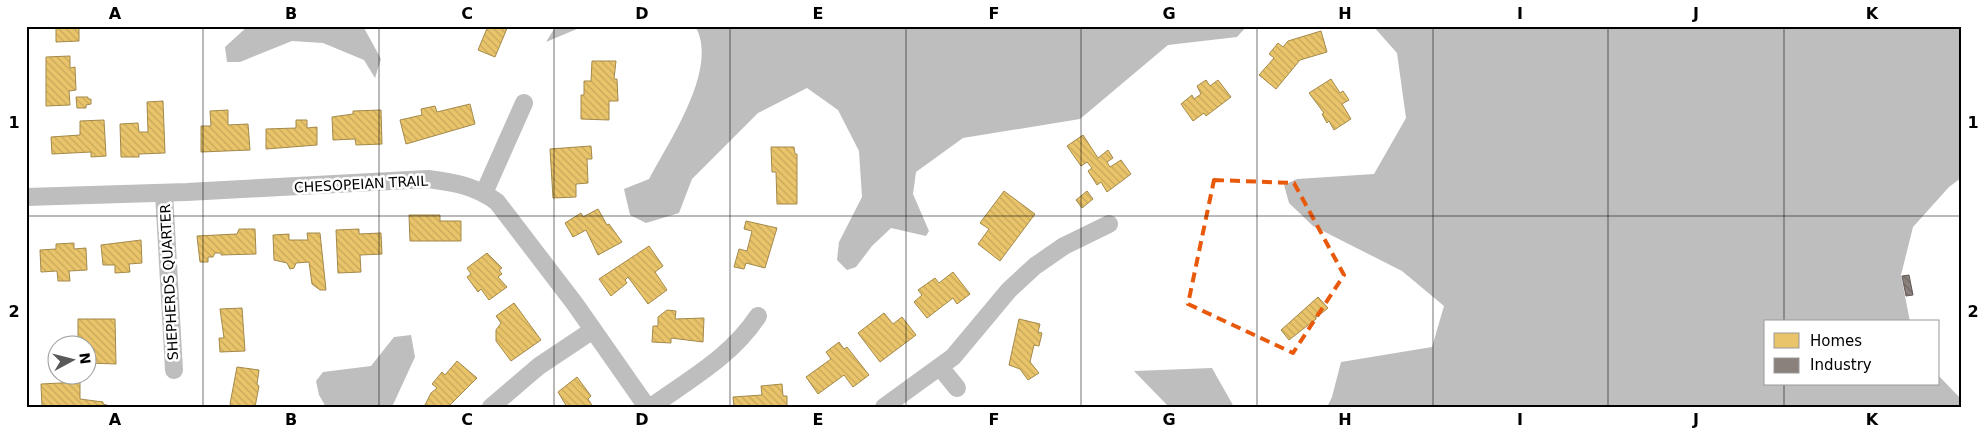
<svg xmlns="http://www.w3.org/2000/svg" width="1987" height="433" viewBox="0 0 1987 433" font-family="'DejaVu Sans',sans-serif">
<defs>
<pattern id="homes-back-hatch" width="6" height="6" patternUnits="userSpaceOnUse" patternTransform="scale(1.25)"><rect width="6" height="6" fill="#e9c46a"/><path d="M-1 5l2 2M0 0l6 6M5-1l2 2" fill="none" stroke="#c6a75a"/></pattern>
<pattern id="industry-back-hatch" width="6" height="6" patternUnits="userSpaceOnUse" patternTransform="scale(1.25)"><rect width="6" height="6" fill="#8a817c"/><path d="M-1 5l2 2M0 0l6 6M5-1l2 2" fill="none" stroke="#6e6763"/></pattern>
</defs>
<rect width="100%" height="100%" fill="#fff"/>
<g fill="#bebebe">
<path d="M 248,26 L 363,26 L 381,59 L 375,78 L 364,60 L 323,43 L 292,41 L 240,62 L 227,62 L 225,47 Z"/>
<path d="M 556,26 L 584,26 L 546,42 Z"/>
<path d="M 695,26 L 1247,26 L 1237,37 L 1168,45 L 1080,119 L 963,138 L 916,172 L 913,194 L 929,231 L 926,236 L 891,228 L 872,246 L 856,267 L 847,270 L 837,260 L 839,242 L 862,197 L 859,151 L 838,110 L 807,88 L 758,113 L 692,179 L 679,213 L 646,223 L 630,215 L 624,189 L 649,179 C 669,141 720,67 695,26 Z"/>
<path d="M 1373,26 L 1961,26 L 1961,178 L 1949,187 L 1913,227 L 1901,275 L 1910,322 L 1766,322 L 1766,384 L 1938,384 L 1938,375 L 1961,399 L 1961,407 L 1327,407 L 1332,397 L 1341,362 L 1432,347 L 1444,306 L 1402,271 L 1313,226 L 1289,203 L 1284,185 L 1297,179 L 1374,174 L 1406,118 L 1397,53 Z"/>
<path d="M 411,335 L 415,357 L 392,407 L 326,407 L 319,395 L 316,381 L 323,372 L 371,366 L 394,337 Z"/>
<path d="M 1212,368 L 1234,407 L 1169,407 L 1134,371 Z"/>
</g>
<g fill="url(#homes-back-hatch)" stroke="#a3894a">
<path d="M 56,26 L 79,26 L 79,41 L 56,42 Z"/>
<path d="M 488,26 L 508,26 L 495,57 L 478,50 Z"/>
<path d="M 1321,31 L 1327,52 L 1300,60 L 1276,89 L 1259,75 L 1274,58 L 1269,54 L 1278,43 L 1283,47 L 1288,41 Z"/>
<path d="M 70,56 L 70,68 L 75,67 L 76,90 L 69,91 L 70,105 L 46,106 L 46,57 Z"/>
<path d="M 592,61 L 616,61 L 614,79 L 617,79 L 618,101 L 609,101 L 609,120 L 581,119 L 581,95 L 584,95 L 584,81 L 591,81 Z"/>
<path d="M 1331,79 L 1340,93 L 1343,91 L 1349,100 L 1342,104 L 1351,119 L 1334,130 L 1329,121 L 1327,123 L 1322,114 L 1324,113 L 1309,93 Z"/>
<path d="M 1206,80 L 1210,86 L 1218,80 L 1231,97 L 1206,116 L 1204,113 L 1193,121 L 1181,104 L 1192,95 L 1194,99 L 1201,94 L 1197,86 Z"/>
<path d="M 76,97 L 88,97 L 88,99 L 91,99 L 91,104 L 86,105 L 86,108 L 77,108 Z"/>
<path d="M 163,101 L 165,153 L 139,154 L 139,157 L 121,157 L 120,124 L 138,123 L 139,132 L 148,132 L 147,102 Z"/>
<path d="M 470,104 L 475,124 L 406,144 L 400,120 L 422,115 L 421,109 L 435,106 L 437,112 Z"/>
<path d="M 228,110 L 228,125 L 248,124 L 250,150 L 201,152 L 201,126 L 211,126 L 210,111 Z"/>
<path d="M 381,110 L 382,144 L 356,145 L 355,139 L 333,140 L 332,117 L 353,114 L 353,111 Z"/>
<path d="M 104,120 L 106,156 L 91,157 L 91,152 L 52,154 L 51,137 L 80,135 L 80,121 Z"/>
<path d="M 296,120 L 307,120 L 307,128 L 317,127 L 317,145 L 266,149 L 266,129 L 296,128 Z"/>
<path d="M 1083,135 L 1098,158 L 1108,150 L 1113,158 L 1107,162 L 1110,167 L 1121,160 L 1131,174 L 1107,192 L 1101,182 L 1097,185 L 1088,171 L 1092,168 L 1087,162 L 1081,166 L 1067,146 Z"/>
<path d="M 591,146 L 592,159 L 587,159 L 588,183 L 576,184 L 576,197 L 553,198 L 550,149 Z"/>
<path d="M 771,147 L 794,147 L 795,154 L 797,154 L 797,204 L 777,204 L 776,172 L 772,172 Z"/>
<path d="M 1004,191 L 1035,214 L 1000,261 L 978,244 L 989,229 L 980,223 Z"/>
<path d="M 1087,191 L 1093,199 L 1082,208 L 1076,200 Z"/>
<path d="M 598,209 L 607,225 L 609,224 L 622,242 L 598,255 L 586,230 L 573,237 L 565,223 L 581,213 L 583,217 Z"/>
<path d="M 409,215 L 440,215 L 440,221 L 461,221 L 461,241 L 410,241 Z"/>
<path d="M 746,221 L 777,228 L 765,268 L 746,263 L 744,269 L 734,267 L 739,249 L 747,251 L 752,231 L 744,229 Z"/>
<path d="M 239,229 L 255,229 L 256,254 L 221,255 L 221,253 L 215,253 L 213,257 L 208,257 L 208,262 L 200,262 L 197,236 L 237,234 Z"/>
<path d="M 359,229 L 359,234 L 381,233 L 382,254 L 360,255 L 361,272 L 338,273 L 336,230 Z"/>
<path d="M 307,233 L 320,233 L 326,290 L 320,290 L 312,284 L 309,262 L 296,263 L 294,268 L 290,269 L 287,263 L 274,260 L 273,235 L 289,234 L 289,240 L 308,240 Z"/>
<path d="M 141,240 L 142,263 L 129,264 L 130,272 L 115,273 L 115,265 L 103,265 L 101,245 Z"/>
<path d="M 74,243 L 74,249 L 86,248 L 87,270 L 69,271 L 70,281 L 58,281 L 57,271 L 41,272 L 40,250 L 56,249 L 56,244 Z"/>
<path d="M 649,246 L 663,266 L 655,272 L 667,290 L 648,304 L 628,277 L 625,280 L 627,283 L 611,296 L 599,279 Z"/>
<path d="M 487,253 L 502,268 L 499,270 L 502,274 L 498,277 L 507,287 L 489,300 L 481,289 L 478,292 L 467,277 L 471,274 L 467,268 Z"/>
<path d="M 953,272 L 970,294 L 957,304 L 953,298 L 927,318 L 914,302 L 922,295 L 918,290 L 935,278 L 939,283 Z"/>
<path d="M 1318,297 L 1328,308 L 1317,317 L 1316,315 L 1316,319 L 1289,340 L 1281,330 Z"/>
<path d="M 514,303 L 541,340 L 511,361 L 496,341 L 496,330 L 501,323 L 496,316 Z"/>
<path d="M 242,308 L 245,351 L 220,352 L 219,338 L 224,338 L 220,309 Z"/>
<path d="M 667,310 L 676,311 L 675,319 L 704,318 L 703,342 L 671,338 L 671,343 L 652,342 L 653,326 L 658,326 L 658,317 Z"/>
<path d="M 884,313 L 893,324 L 902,317 L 916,335 L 880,362 L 858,333 Z"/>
<path d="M 78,319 L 115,319 L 116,364 L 89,363 L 89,353 L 93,353 L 93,351 L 87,344 L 78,344 Z"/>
<path d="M 1019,319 L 1040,324 L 1038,332 L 1042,333 L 1039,346 L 1034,345 L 1030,362 L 1039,373 L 1028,380 L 1020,369 L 1009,365 Z"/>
<path d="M 839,342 L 844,349 L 847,347 L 869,375 L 853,387 L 844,375 L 818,394 L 806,377 L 831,359 L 826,352 Z"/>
<path d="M 457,361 L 477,378 L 448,407 L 424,407 L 431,393 L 437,388 L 432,384 L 442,372 L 445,375 Z"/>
<path d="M 237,367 L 259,370 L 257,384 L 259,386 L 255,407 L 232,407 L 230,404 Z"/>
<path d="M 577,377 L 591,396 L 588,399 L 593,407 L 567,407 L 558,392 Z"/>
<path d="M 80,382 L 80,399 L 103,402 L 103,404 L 113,407 L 42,407 L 41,384 Z"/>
<path d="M 782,384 L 783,396 L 787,396 L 787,407 L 734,407 L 733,397 L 762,395 L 761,386 Z"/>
</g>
<path fill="url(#industry-back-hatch)" stroke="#615a57" d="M 1909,275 L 1913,295 L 1906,296 L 1902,276 Z"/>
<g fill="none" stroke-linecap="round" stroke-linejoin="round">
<g stroke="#bebebe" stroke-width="18">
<path d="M 164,193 L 174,370"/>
<path d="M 484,193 L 524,103"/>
<path d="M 26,197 L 187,192 L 428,179 C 453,182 476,186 497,202 L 575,304 L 647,407"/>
<path d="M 940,367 L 957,388"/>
<path d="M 491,407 L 539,366 L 593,330"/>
<path d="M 651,407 C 690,379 732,356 758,316"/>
<path d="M 884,407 L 953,357 L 1009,290 L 1035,266 L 1064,246 L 1109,224"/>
</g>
</g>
<path fill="none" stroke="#e8590c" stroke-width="4" stroke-dasharray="10 6" stroke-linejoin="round" d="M 1214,180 L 1294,183 L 1344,275 L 1293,353 L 1188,304 Z"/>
<path fill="none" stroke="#000" stroke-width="1" stroke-opacity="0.55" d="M 203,26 L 203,407M 379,26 L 379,407M 554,26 L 554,407M 730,26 L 730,407M 906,26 L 906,407M 1081,26 L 1081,407M 1257,26 L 1257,407M 1433,26 L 1433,407M 1608,26 L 1608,407M 1784,26 L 1784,322M 26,216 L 1961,216M 1784,384 L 1784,407"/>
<g text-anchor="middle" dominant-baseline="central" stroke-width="5" stroke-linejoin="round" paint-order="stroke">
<g font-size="14" fill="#000" stroke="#fff">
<text transform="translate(361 184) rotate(-3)">CHESOPEIAN TRAIL</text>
<text transform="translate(169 282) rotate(-93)">SHEPHERDS QUARTER</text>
</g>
</g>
<rect width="1987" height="433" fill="none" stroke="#ffffff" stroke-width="55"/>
<rect x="1764" y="320" width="175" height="65" fill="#ffffff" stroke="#999999"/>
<rect x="1774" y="333" width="25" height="15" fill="#e9c46a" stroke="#999999"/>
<text x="1810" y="346" font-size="15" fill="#000000">Homes</text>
<rect x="1774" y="358" width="25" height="15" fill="#8a817c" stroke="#999999"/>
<text x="1810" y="370" font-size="15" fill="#000000">Industry</text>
<g transform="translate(72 360) rotate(83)"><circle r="24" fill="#ffffff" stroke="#999999"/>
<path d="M0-4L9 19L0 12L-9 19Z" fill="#595959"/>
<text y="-8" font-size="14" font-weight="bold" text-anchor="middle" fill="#000000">N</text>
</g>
<rect x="28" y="28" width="1932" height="378" fill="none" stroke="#000" stroke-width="2"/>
<g font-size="16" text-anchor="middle" font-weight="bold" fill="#000">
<text x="115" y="19">A</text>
<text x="291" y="19">B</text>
<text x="467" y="19">C</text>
<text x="642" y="19">D</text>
<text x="818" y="19">E</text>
<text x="994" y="19">F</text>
<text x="1169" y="19">G</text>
<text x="1345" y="19">H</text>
<text x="1520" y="19">I</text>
<text x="1696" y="19">J</text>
<text x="1872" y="19">K</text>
<text x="14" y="128">1</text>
<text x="1973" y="128">1</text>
<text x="14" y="317">2</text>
<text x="1973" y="317">2</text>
<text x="115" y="425">A</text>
<text x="291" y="425">B</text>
<text x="467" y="425">C</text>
<text x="642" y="425">D</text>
<text x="818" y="425">E</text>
<text x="994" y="425">F</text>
<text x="1169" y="425">G</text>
<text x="1345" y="425">H</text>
<text x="1520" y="425">I</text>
<text x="1696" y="425">J</text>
<text x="1872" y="425">K</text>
</g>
</svg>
